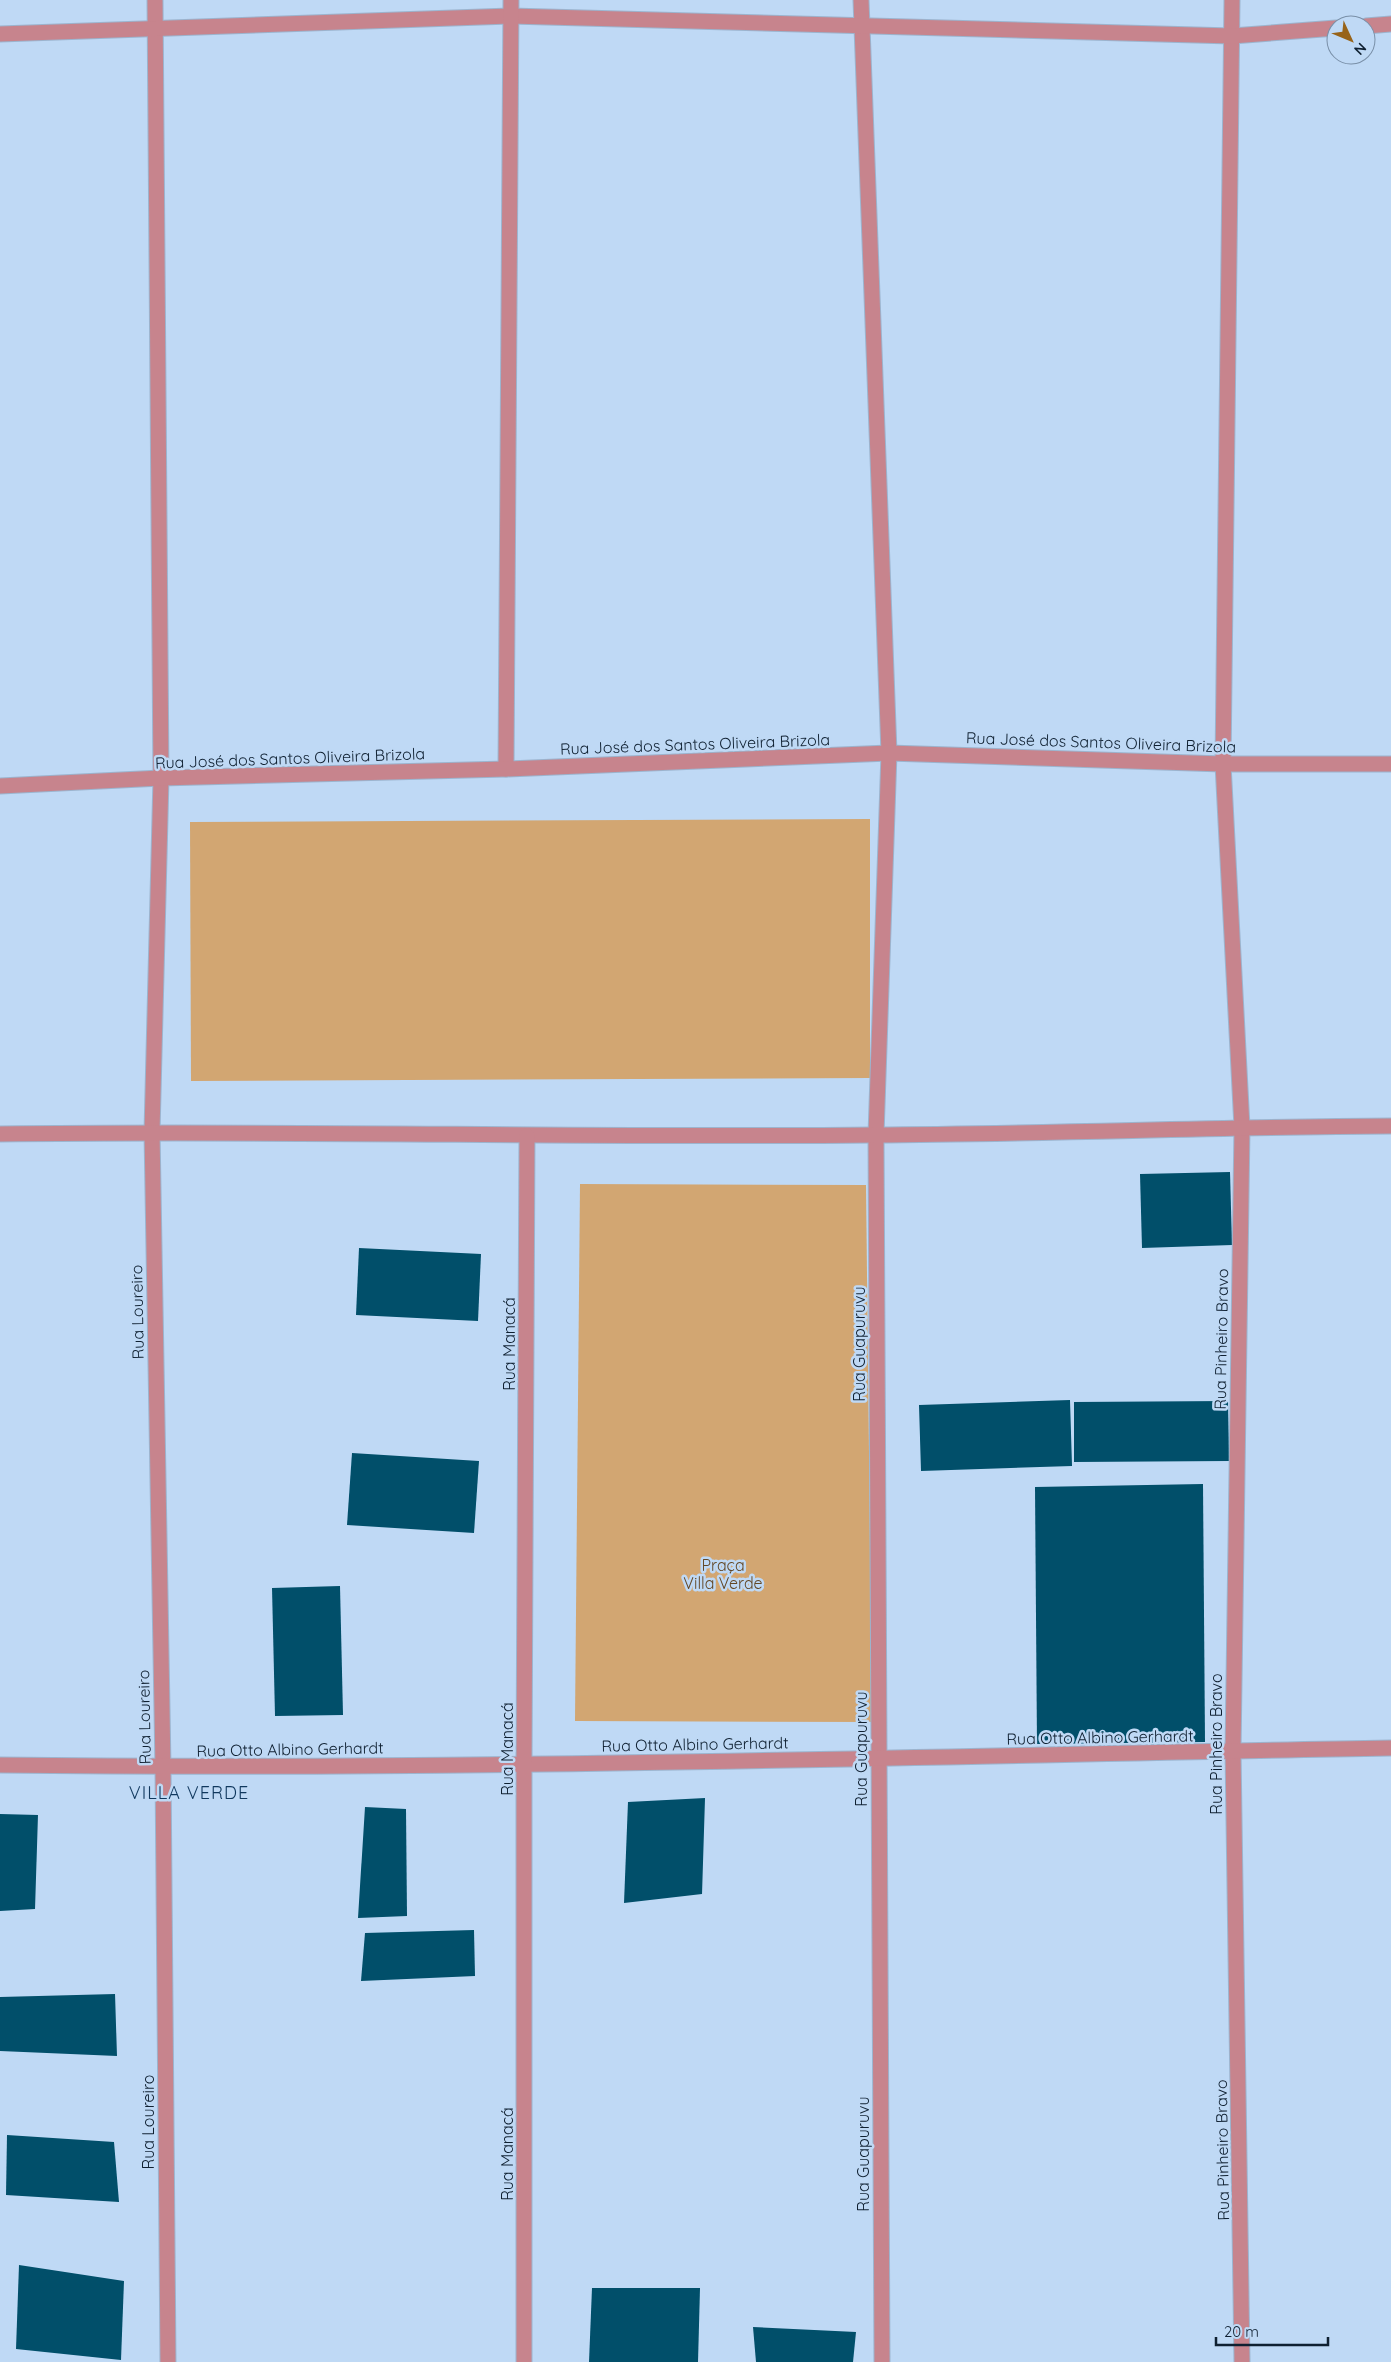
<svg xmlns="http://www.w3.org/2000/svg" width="1391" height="2362" viewBox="0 0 1391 2362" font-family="Quicksand,sans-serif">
<rect width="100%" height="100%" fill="#bfd9f5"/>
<g fill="#d2a672">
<path d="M 870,819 L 870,1078 L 191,1081 L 190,822 Z"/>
<path d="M 580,1184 L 866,1185 L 872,1722 L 575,1721 Z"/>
</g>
<g fill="#014f6a">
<path d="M 1230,1172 L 1232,1245 L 1142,1248 L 1140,1174 Z"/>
<path d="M 359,1248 L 481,1254 L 478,1321 L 356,1315 Z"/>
<path d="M 1070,1400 L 1072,1466 L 921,1471 L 919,1405 Z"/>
<path d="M 1228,1401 L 1229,1461 L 1074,1462 L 1074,1402 Z"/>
<path d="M 352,1453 L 479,1461 L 474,1533 L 347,1525 Z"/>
<path d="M 1203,1484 L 1205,1742 L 1037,1744 L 1035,1487 Z"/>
<path d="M 340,1586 L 343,1715 L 275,1716 L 272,1588 Z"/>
<path d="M 705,1798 L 702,1894 L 624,1903 L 628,1802 Z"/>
<path d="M 365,1807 L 406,1809 L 407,1916 L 358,1918 Z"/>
<path d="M 0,1814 L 38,1815 L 35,1909 L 0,1911 Z"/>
<path d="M 474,1930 L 475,1976 L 361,1981 L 365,1933 Z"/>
<path d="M 115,1994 L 117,2056 L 0,2051 L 0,1997 Z"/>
<path d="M 7,2135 L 114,2142 L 119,2202 L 6,2195 Z"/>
<path d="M 19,2265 L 124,2281 L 121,2360 L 16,2349 Z"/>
<path d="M 592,2288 L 700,2288 L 698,2362 L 589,2362 Z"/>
<path d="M 753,2327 L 856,2332 L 853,2362 L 756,2362 Z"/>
</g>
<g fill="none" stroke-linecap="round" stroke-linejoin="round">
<g stroke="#9cb4ce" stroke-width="17">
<g id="minor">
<path d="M 155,0 L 161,778 L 152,1132 L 163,1768 L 168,2362"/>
<path d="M 861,0 L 889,753 L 876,1135 L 882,2362"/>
<path d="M 1232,0 L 1223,764 L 1242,1127 L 1233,1751 L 1242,2362"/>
<path d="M 1366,26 L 1391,24"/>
<path d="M 0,34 L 511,16 L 1232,36 L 1336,28"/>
<path d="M 506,769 L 511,0"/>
<path d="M 0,786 L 161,778 L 506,769 L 889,753 L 1223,764 L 1391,764"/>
<path d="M 0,1134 C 291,1130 583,1138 874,1135 C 1046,1134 1219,1127 1391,1126"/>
<path d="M 0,1765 C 464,1771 927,1756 1391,1748"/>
<path d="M 524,2362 L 524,1763 L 527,1136"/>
</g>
</g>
<use href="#minor" stroke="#c7848d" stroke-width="15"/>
</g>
<g text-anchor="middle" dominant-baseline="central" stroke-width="5" stroke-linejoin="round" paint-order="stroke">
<g font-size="16" fill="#0f2031" stroke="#bfd9f5">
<text transform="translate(1101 742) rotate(2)">Rua José dos Santos Oliveira Brizola</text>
<text transform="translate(695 744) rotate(-2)">Rua José dos Santos Oliveira Brizola</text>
<text transform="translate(290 758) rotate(-2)">Rua José dos Santos Oliveira Brizola</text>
<text transform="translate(137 1312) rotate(-91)">Rua Loureiro</text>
<text transform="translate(1221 1339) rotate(-89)">Rua Pinheiro Bravo</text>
<text transform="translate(509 1344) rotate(-90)">Rua Manacá</text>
<text transform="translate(859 1344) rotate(-90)">Rua Guapuruvu</text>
<text transform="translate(144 1717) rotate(-91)">Rua Loureiro</text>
<text transform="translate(1100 1737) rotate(-1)">Rua Otto Albino Gerhardt</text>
<text transform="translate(695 1744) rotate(-1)">Rua Otto Albino Gerhardt</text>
<text transform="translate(1216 1744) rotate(-90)">Rua Pinheiro Bravo</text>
<text transform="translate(290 1749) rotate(-1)">Rua Otto Albino Gerhardt</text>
<text transform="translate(507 1749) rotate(-90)">Rua Manacá</text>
<text transform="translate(861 1749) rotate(-90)">Rua Guapuruvu</text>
<text transform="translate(148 2122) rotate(-90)">Rua Loureiro</text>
<text transform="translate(1222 2150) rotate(-91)">Rua Pinheiro Bravo</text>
<text transform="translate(507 2154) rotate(-90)">Rua Manacá</text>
<text transform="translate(863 2154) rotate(-90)">Rua Guapuruvu</text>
</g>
<g font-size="16" fill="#634725" stroke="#bfd9f5">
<text x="723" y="1565">Praça<tspan x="723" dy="18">Villa Verde</tspan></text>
</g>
<g font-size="18" letter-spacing="1" fill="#10385e" stroke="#bfd9f5">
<text x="189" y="1792">VILLA VERDE</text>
</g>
</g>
<g transform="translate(1351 40) rotate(134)"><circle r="24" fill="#bfd9f5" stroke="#798fa7"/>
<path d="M0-4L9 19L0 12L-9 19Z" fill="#976318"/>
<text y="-8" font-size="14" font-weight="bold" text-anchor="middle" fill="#0f2031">N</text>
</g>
<path d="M1216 2337v8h112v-8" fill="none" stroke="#0f2031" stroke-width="2.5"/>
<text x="1224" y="2337" font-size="15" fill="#0f2031" stroke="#bfd9f5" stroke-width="4" paint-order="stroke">20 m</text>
</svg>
